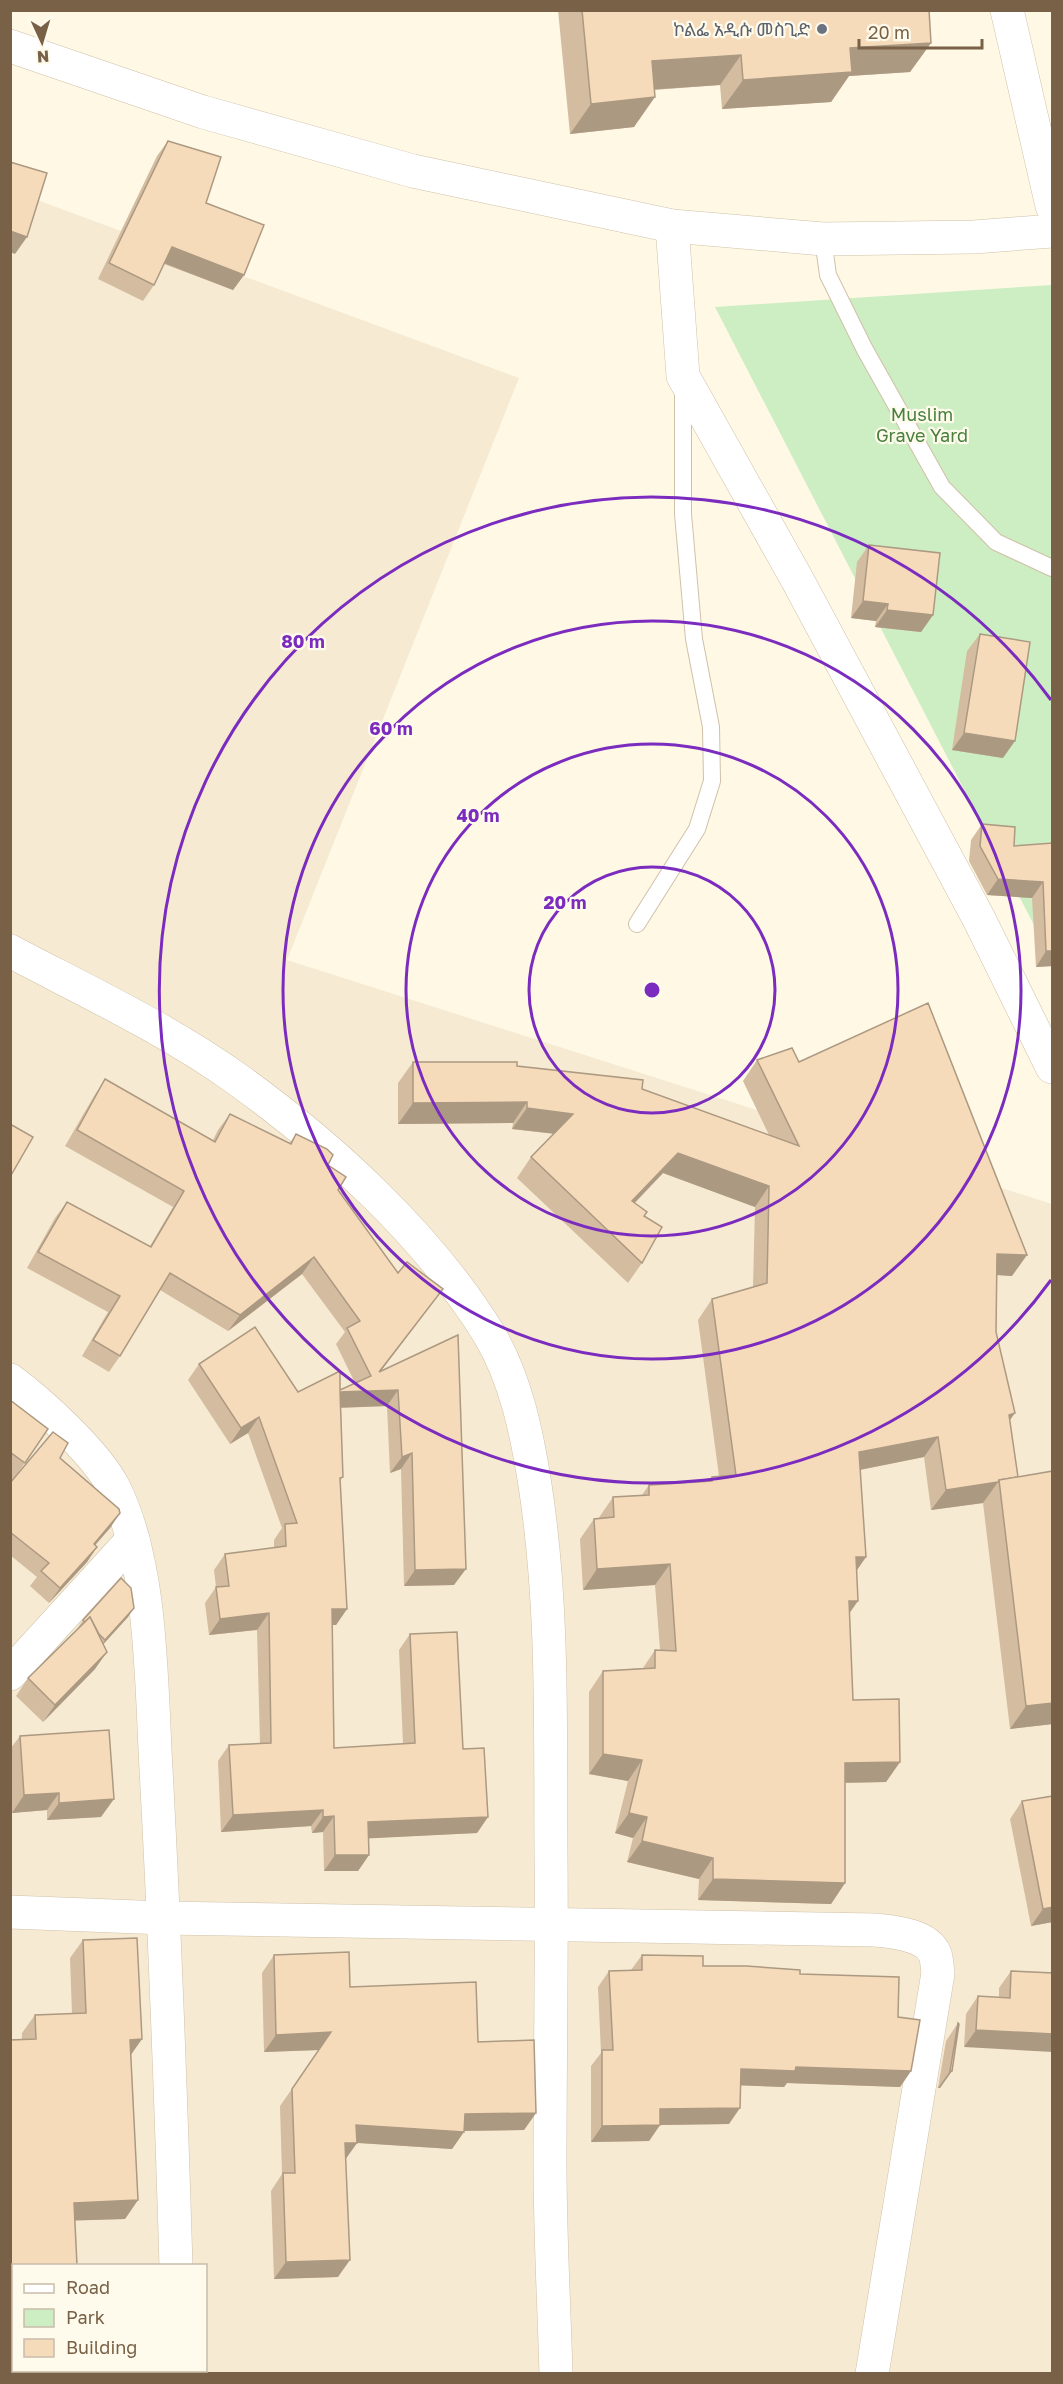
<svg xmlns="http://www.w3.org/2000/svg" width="1063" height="2384" viewBox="0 0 1063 2384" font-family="'Golos Text','Noto Sans Ethiopic',sans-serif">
<rect width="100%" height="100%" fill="#fef8e5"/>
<path fill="#f6ebd2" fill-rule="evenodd" d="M 10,190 L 519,378 L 287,960 L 1052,1204 L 1052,2373 L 11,2373 ZM 14,2266 L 206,2266 L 206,2370 L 14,2370 Z"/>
<path fill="#cdedc2" d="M 1052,285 L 1052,960 L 715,307 Z"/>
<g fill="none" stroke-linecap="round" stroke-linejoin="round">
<g stroke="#d0c1a9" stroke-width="18">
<g id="service">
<path d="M 823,239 L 828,275 L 864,348 L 942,487 L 996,542 L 1052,568"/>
<path d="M 637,924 L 697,829 L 712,781 L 711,727 L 694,639 L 683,514 L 683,389"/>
</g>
</g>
<g stroke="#d0c1a9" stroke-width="34">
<g id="minor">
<path d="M 1007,10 L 1052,206"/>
<path d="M 672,226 L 683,376 L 798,581 L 979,919 L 1052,1067"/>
<path d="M 10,951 C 86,991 167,1029 237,1079 C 330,1146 428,1235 489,1334 C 516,1379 527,1434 535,1485 C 554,1607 550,1731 551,1854 C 552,1957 550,2060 550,2164 C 550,2234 554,2304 556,2374"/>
<path d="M 10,1380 C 41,1403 97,1454 114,1488 C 153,1566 151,1683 156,1769 C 165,1935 171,2100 176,2266"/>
<path d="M 10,1674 L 133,1539"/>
<path d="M 10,1912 L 164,1918 L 875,1930 C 893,1932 926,1934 935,1954 C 937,1959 937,1967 938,1973 L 872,2374"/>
<path d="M 180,2370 L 180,2374"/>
</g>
</g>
<g stroke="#d0c1a9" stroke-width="34">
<path id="tertiary" d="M 10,46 L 203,112 L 413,171 L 672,226 L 823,239 L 974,237 L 1052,231"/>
</g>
<use href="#service" stroke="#fff" stroke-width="16"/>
<use href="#minor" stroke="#fff" stroke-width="33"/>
<use href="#tertiary" stroke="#fff" stroke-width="33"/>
</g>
<g fill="#d4bca0">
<path d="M 558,10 L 929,10 L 931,43 L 910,72 L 849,76 L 831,102 L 722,109 L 720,85 L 654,90 L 634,127 L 570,134 Z"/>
<path d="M 168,141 L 206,203 L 244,275 L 233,290 L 164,264 L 154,285 L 143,301 L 98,279 L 157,156 Z"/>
<path d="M 869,545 L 933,615 L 921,632 L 875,627 L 876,621 L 851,618 L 857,562 Z"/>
<path d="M 980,634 L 1003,758 L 952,750 L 967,651 Z"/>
<path d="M 982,824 L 1014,846 L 1053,843 L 1053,966 L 1036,967 L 1032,898 L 987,895 L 969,861 L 971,840 Z"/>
<path d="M 757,1060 L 799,1062 L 1012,1276 L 997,1275 L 996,1332 L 1018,1477 L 1053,1471 L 1053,1724 L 1010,1729 L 983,1503 L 931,1510 L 924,1457 L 860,1470 L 866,1557 L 857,1570 L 849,1614 L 853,1700 L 900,1762 L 886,1782 L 845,1783 L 845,1883 L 831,1904 L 698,1900 L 699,1879 L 627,1862 L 633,1838 L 615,1833 L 628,1781 L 589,1774 L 589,1692 L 603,1671 L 643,1668 L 655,1650 L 660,1650 L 655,1585 L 583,1590 L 580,1539 L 594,1519 L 598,1519 L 613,1497 L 642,1495 L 649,1485 L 709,1481 L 712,1477 L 719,1476 L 698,1320 L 712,1299 L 753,1287 L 755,1207 L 663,1173 L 635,1203 L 644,1216 L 642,1263 L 628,1283 L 517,1178 L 531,1157 L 554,1134 L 512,1129 L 513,1123 L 398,1124 L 398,1083 L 413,1062 L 517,1066 L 642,1089 L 769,1135 L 743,1081 Z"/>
<path d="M 105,1079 L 213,1140 L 218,1130 L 230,1114 L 289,1144 L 296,1134 L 328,1165 L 338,1190 L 398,1273 L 431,1305 L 380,1372 L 458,1335 L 454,1585 L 404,1586 L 401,1469 L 390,1473 L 387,1406 L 341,1408 L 343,1477 L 340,1481 L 347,1609 L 336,1625 L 332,1625 L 334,1748 L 403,1744 L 399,1650 L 410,1634 L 463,1749 L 488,1817 L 477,1833 L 369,1838 L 369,1855 L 358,1871 L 324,1871 L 323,1832 L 312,1833 L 311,1826 L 221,1832 L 218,1761 L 229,1745 L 260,1744 L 257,1630 L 209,1635 L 205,1603 L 216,1587 L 214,1570 L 225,1554 L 274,1548 L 274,1540 L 282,1528 L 248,1433 L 230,1444 L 188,1380 L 199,1364 L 298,1392 L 340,1390 L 355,1383 L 336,1344 L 345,1332 L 302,1274 L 228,1331 L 160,1290 L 120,1356 L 109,1372 L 82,1356 L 108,1312 L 27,1268 L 55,1218 L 67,1202 L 150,1246 L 173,1207 L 65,1146 L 94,1096 Z"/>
<path d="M 10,1400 L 48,1429 L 13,1480 L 10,1478 Z"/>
<path d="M 60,1458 L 120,1513 L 110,1528 L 95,1545 L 97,1547 L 87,1562 L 49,1603 L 30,1586 L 37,1577 L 10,1555 L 10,1483 Z"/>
<path d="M 128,1617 L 103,1644 L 95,1669 L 43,1722 L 16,1696 L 28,1678 L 78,1629 L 77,1629 L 83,1620 Z"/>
<path d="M 20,1736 L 101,1817 L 47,1820 L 47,1810 L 12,1813 L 10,1788 L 10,1749 Z"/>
<path d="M 1022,1801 L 1053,1922 L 1031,1926 L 1010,1819 Z"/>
<path d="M 83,1940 L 142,2039 L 131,2055 L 138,2200 L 125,2219 L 75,2220 L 77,2265 L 10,2373 L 22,2033 L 35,2015 L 72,2014 L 70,1958 Z"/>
<path d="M 274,1955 L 478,2042 L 536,2113 L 524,2130 L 464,2131 L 452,2149 L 357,2143 L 346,2158 L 338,2277 L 274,2279 L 271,2191 L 282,2174 L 280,2106 L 319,2050 L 264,2052 L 262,1973 Z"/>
<path d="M 642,1955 L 703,1966 L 800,1974 L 898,2017 L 911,2071 L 900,2087 L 787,2083 L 784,2087 L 740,2085 L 729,2124 L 660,2125 L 649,2141 L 591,2142 L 591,2066 L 601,2053 L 598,1987 L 609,1971 L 631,1970 Z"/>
<path d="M 1011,1971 L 1053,1973 L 964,2047 L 966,2014 L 978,1996 L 999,1997 L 999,1988 Z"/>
<path d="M 958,2023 L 952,2071 L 940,2088 L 938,2088 L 946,2041 Z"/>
</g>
<g fill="#ac9982">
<path d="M 931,43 L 910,72 L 849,76 L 831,102 L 722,109 L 743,80 L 850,48 Z"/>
<path d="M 741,55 L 720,85 L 631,91 L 652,61 Z"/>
<path d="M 655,97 L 634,127 L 570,134 L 591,104 Z"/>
<path d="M 10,231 L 27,237 L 15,254 L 10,252 Z"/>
<path d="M 172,247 L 244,275 L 233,290 L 161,262 Z"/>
<path d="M 863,601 L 888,604 L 876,621 L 851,618 Z"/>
<path d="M 887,610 L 933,615 L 921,632 L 875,627 Z"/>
<path d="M 964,733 L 1015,741 L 1003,758 L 952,750 Z"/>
<path d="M 998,879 L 1043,882 L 1032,898 L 987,895 Z"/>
<path d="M 1046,951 L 1053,951 L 1053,966 L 1036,967 Z"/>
<path d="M 527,1102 L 513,1123 L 398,1124 L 413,1103 Z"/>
<path d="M 527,1108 L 573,1114 L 558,1134 L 512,1129 Z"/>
<path d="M 678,1153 L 769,1186 L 755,1207 L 663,1173 L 617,1221 L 632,1201 Z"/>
<path d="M 997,1254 L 1027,1255 L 1012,1276 L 982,1274 Z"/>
<path d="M 314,1257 L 302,1274 L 228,1331 L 240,1315 Z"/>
<path d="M 443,1289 L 431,1305 L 368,1388 L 379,1372 Z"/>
<path d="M 398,1390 L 387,1406 L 329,1408 L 340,1392 Z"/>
<path d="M 1015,1413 L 1000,1434 L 1009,1415 Z"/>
<path d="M 259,1417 L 248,1433 L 230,1444 L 241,1428 Z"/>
<path d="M 938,1437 L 924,1457 L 844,1473 L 859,1452 Z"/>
<path d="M 412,1453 L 401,1469 L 390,1473 L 402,1457 Z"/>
<path d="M 998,1482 L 983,1503 L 931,1510 L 946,1490 Z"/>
<path d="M 120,1513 L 110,1528 L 83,1559 L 94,1544 Z"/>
<path d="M 97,1547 L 87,1562 L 49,1603 L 60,1588 Z"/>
<path d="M 856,1557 L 866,1557 L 852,1577 Z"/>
<path d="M 670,1564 L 655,1585 L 583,1590 L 597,1569 Z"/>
<path d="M 466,1569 L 454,1585 L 404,1586 L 415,1570 Z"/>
<path d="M 849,1601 L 858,1601 L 844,1621 Z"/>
<path d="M 134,1608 L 128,1617 L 99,1649 L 105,1640 Z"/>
<path d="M 332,1609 L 347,1609 L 336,1625 L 320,1625 Z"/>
<path d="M 269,1613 L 257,1630 L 209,1635 L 220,1619 Z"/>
<path d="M 107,1652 L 95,1669 L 43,1722 L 55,1705 Z"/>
<path d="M 1053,1703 L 1053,1724 L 1010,1729 L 1026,1706 Z"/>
<path d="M 603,1754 L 642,1760 L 628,1781 L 589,1774 Z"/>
<path d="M 900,1762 L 886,1782 L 830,1783 L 845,1763 Z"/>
<path d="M 59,1793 L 47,1810 L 12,1813 L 24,1795 Z"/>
<path d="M 114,1799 L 101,1817 L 47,1820 L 59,1803 Z"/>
<path d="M 323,1810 L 311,1826 L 221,1832 L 233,1815 Z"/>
<path d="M 629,1813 L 647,1817 L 633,1838 L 615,1833 Z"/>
<path d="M 334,1816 L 323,1832 L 312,1833 L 323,1817 Z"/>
<path d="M 488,1817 L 477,1833 L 357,1839 L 368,1822 Z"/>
<path d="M 642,1841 L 713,1858 L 699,1879 L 627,1862 Z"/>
<path d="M 335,1855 L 369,1855 L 358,1871 L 324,1871 Z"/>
<path d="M 713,1879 L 845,1883 L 831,1904 L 698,1900 Z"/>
<path d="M 1053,1907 L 1053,1922 L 1031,1926 L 1043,1909 Z"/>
<path d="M 976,2030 L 1053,2034 L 1053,2052 L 964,2047 Z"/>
<path d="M 331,2032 L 319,2050 L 264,2052 L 276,2035 Z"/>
<path d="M 142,2039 L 129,2057 L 130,2040 Z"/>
<path d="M 796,2067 L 911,2071 L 900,2087 L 787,2083 L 784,2087 L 729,2085 L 741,2069 Z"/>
<path d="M 950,2071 L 952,2071 L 940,2088 L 938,2088 Z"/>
<path d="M 740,2108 L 729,2124 L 660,2125 L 649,2141 L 591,2142 L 602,2126 L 660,2109 Z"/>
<path d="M 536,2113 L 524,2130 L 455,2131 L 464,2132 L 452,2149 L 344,2142 L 356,2125 L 465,2114 Z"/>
<path d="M 345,2143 L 357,2143 L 345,2160 Z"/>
<path d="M 138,2200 L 125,2219 L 61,2221 L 74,2203 Z"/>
<path d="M 350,2260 L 338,2277 L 274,2279 L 286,2262 Z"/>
</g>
<g fill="#f6dbba" stroke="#ac9982" stroke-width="1.5">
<path d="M 582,10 L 929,10 L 931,43 L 850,48 L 852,72 L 743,80 L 741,55 L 652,61 L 655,97 L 591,104 Z"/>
<path d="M 168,141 L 221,157 L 206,203 L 264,225 L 244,275 L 172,247 L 154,285 L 109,263 Z"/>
<path d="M 10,162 L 47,173 L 27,237 L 10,231 Z"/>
<path d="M 869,545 L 940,553 L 933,615 L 887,610 L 888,604 L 863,601 Z"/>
<path d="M 980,634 L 1030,642 L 1015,741 L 964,733 Z"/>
<path d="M 982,824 L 1015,827 L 1014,846 L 1053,843 L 1053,951 L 1046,951 L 1043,882 L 998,879 L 980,846 Z"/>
<path d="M 928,1003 L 1027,1255 L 997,1254 L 996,1332 L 1015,1413 L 1009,1415 L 1018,1477 L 999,1480 L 998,1482 L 946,1490 L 938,1437 L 859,1452 L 866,1557 L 856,1557 L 858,1601 L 849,1601 L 853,1700 L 899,1699 L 900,1762 L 845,1763 L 845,1883 L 713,1879 L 713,1858 L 642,1841 L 647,1817 L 629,1813 L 642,1760 L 603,1754 L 603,1671 L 655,1668 L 655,1650 L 676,1651 L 670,1564 L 597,1569 L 594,1519 L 614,1517 L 613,1497 L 649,1495 L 649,1485 L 712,1481 L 712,1477 L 736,1475 L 712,1299 L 767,1283 L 769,1186 L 678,1153 L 632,1201 L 647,1212 L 644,1216 L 662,1227 L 642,1263 L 531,1157 L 573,1114 L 527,1108 L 527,1102 L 413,1103 L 413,1062 L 517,1062 L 517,1066 L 643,1080 L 642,1089 L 799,1146 L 757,1060 L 792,1048 L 799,1062 Z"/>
<path d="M 105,1079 L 215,1142 L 230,1114 L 291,1144 L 296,1134 L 327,1149 L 333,1155 L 328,1165 L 346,1177 L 338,1190 L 398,1273 L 407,1262 L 443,1289 L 379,1372 L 458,1335 L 466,1569 L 415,1570 L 412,1453 L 402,1457 L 398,1390 L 340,1392 L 343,1477 L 340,1478 L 347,1609 L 332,1609 L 334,1748 L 415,1743 L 410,1634 L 457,1632 L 463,1749 L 484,1748 L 488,1817 L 368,1822 L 369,1855 L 335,1855 L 334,1816 L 323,1817 L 323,1810 L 233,1815 L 229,1745 L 271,1743 L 269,1613 L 220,1619 L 216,1587 L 229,1586 L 225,1554 L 286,1546 L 285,1524 L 297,1523 L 259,1417 L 241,1428 L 199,1364 L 255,1327 L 298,1392 L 340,1371 L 340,1390 L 371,1376 L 347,1328 L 360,1321 L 314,1257 L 240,1315 L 170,1273 L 120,1356 L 93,1340 L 120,1296 L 38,1252 L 67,1202 L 151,1247 L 184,1191 L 77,1130 Z"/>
<path d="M 10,1124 L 33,1137 L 10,1177 Z"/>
<path d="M 10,1400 L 48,1429 L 25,1463 L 10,1452 Z"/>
<path d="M 53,1432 L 68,1443 L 60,1458 L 119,1509 L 120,1513 L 94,1544 L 97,1547 L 60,1588 L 41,1571 L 49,1563 L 10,1532 L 10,1483 Z"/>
<path d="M 1053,1471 L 1053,1703 L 1026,1706 L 999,1480 Z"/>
<path d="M 121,1578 L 131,1588 L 134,1608 L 105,1640 L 99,1634 L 90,1617 L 85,1622 L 83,1620 Z"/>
<path d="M 90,1617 L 107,1652 L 55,1705 L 28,1678 Z"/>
<path d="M 109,1730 L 114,1799 L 59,1803 L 59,1793 L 24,1795 L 20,1736 Z"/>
<path d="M 1053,1796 L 1053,1907 L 1043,1909 L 1022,1801 Z"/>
<path d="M 137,1938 L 142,2039 L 130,2040 L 138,2200 L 74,2203 L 77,2265 L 14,2265 L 14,2370 L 116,2370 L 116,2373 L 10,2373 L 10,2040 L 36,2039 L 35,2015 L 86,2013 L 83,1940 Z"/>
<path d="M 349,1952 L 350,1987 L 476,1982 L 478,2042 L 534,2040 L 536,2113 L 465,2114 L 464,2132 L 356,2125 L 357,2143 L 345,2143 L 350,2260 L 286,2262 L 283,2173 L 295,2173 L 292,2089 L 331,2032 L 276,2035 L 274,1955 Z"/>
<path d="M 642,1955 L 703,1956 L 703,1966 L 746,1966 L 800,1970 L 800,1974 L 899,1977 L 898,2017 L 920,2020 L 911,2071 L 796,2067 L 795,2071 L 741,2069 L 740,2108 L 660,2109 L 660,2125 L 602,2126 L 602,2050 L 613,2050 L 609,1971 L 642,1970 Z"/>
<path d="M 1011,1971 L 1053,1973 L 1053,2034 L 976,2030 L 978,1996 L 1010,1998 Z"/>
<path d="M 958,2023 L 959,2024 L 952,2071 L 950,2071 Z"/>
</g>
<g fill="none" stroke="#7b2cbf" stroke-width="3">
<circle cx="652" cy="990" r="123"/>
<circle cx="652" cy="990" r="246"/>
<circle cx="652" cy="990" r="369"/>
<path d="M1051 1280A493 493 0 1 1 1051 700"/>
</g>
<circle fill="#6b7280" stroke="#fffbec" stroke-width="2" cx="822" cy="29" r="6"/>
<g text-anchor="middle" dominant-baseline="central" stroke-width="4.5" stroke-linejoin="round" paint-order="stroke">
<g font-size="18" fill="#5b616d" stroke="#fffbec" text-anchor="end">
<text x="810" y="29">ኮልፌ አዲሱ መስጊድ</text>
</g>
<g font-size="18" fill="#48803e" stroke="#fffbec">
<text x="922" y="414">Muslim<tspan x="922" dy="21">Grave Yard</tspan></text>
</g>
</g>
<circle cx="652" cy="990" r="9" fill="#7b2cbf" stroke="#fffbec" stroke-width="3"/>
<g font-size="18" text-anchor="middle" font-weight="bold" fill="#7b2cbf" stroke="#fffbec" stroke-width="4.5" stroke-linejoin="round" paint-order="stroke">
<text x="303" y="648">80 m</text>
<text x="391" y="735">60 m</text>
<text x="478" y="822">40 m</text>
<text x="565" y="909">20 m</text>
</g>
<rect width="1063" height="2384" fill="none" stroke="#796147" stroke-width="24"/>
<rect x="12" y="2264" width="195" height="108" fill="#fffbec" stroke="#c9bdaa" stroke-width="1.5"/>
<rect x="24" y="2284" width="30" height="9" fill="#ffffff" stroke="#c9bdaa" stroke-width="1.5"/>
<text x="66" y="2294" font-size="18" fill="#796147">Road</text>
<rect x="24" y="2309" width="30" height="18" fill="#cdedc2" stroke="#c9bdaa" stroke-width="1.5"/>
<text x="66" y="2324" font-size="18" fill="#796147">Park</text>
<rect x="24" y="2339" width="30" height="18" fill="#f6dbba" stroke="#c9bdaa" stroke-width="1.5"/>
<text x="66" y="2354" font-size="18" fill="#796147">Building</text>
<g transform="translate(42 42) rotate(176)" stroke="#fffbec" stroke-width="4.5" paint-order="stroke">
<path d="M0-4.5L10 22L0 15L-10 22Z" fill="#796147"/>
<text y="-9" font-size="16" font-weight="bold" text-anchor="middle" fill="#796147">N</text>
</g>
<path d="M859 39v9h123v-9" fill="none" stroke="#796147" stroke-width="3"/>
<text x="868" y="39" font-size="18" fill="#796147" stroke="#fffbec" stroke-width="4.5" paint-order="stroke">20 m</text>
</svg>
